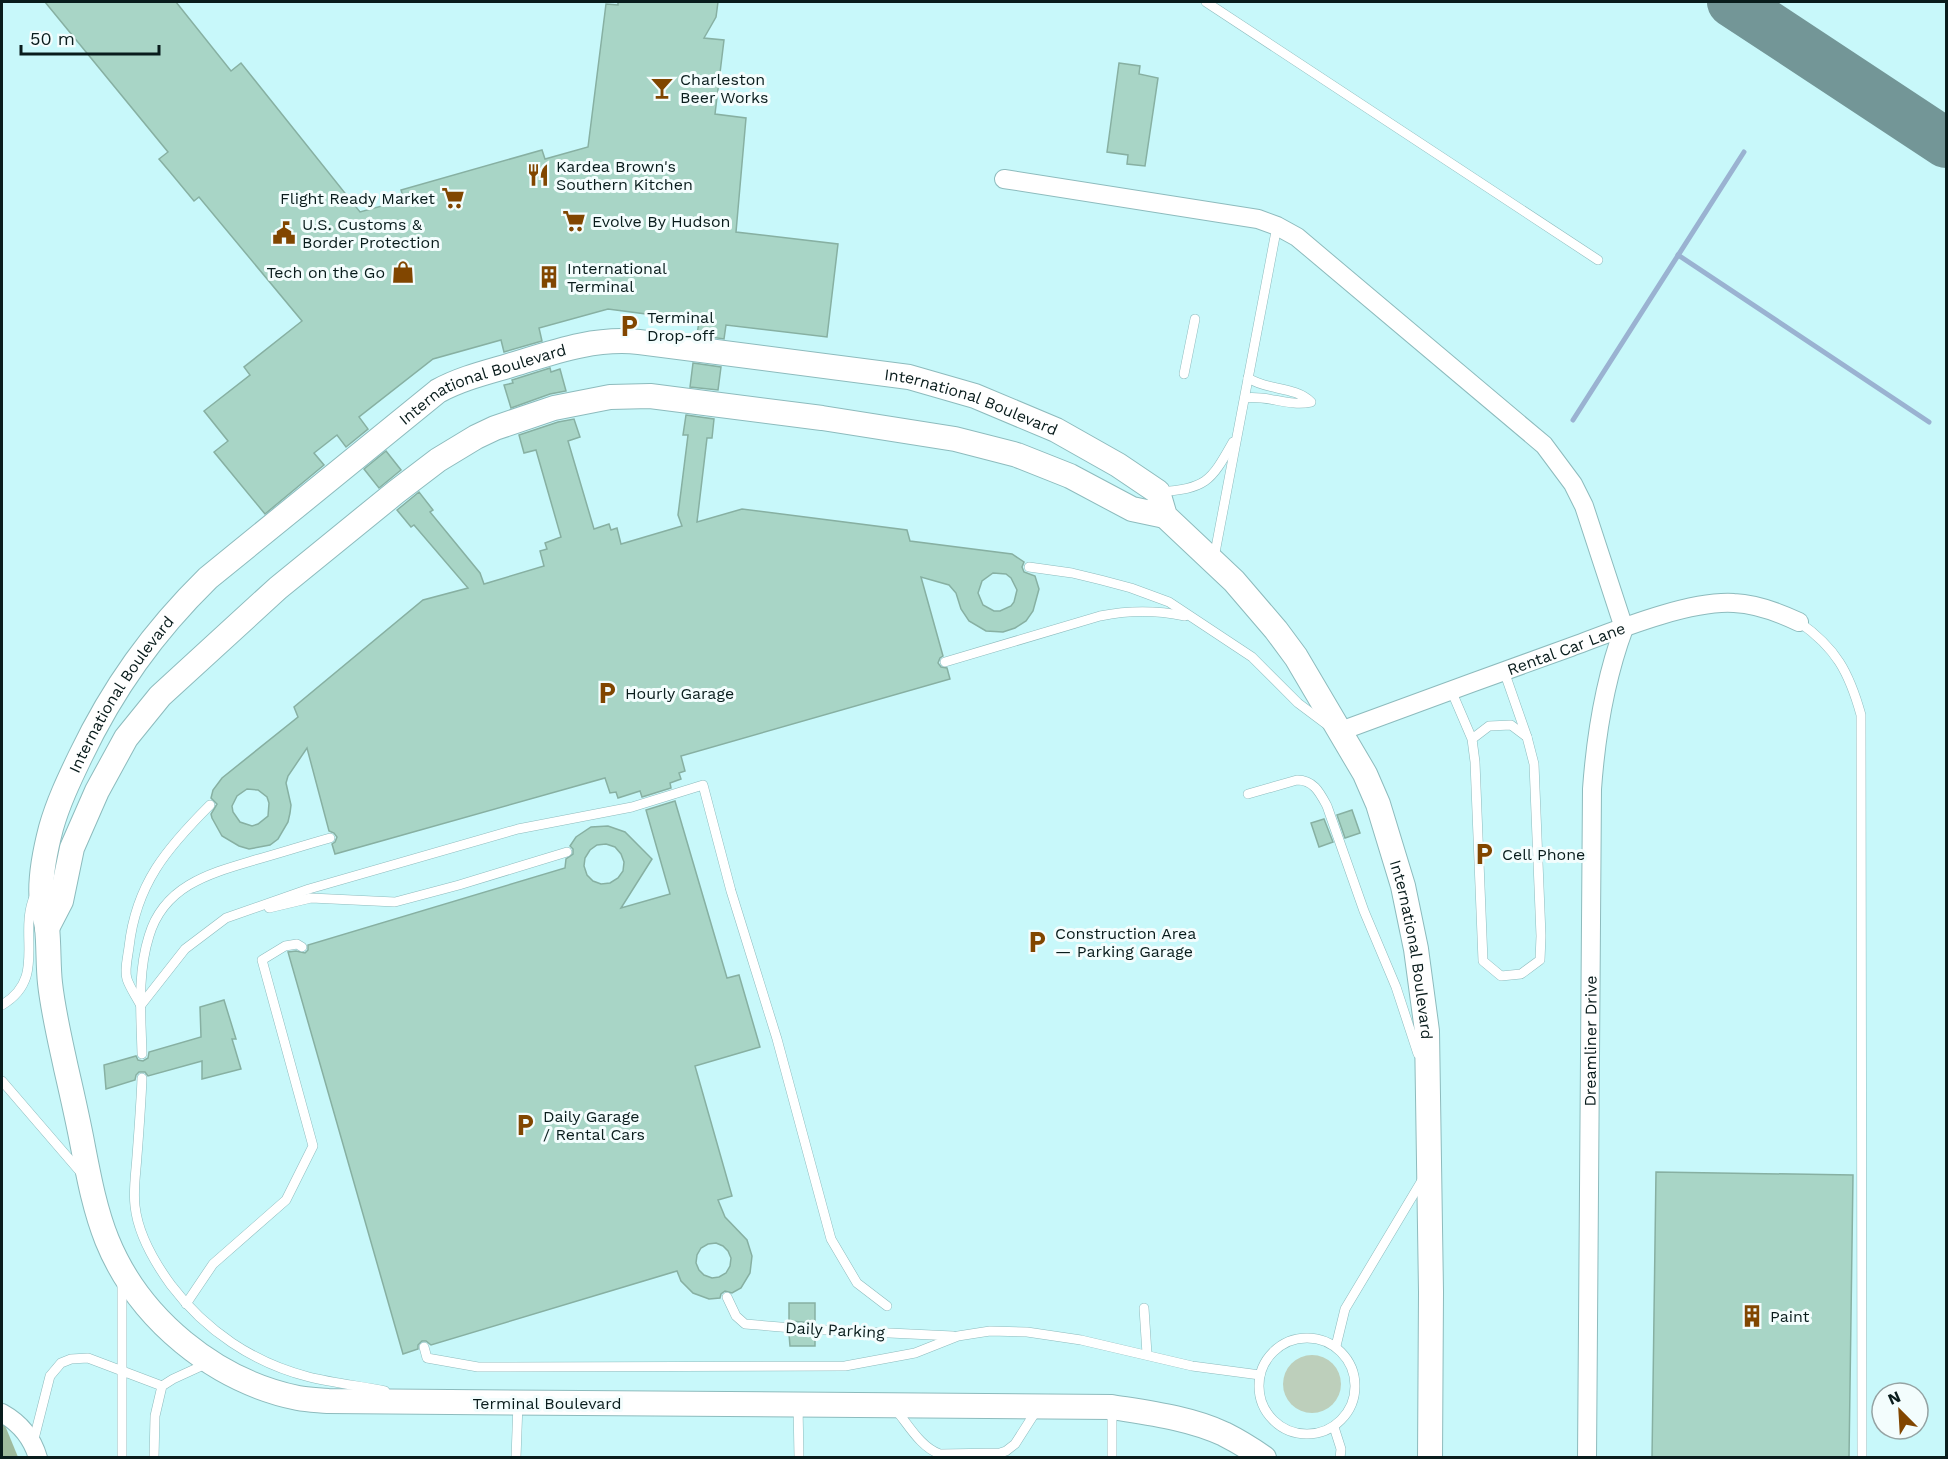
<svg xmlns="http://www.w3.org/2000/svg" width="1948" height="1459" viewBox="0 0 1948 1459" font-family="'Work Sans',sans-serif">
<rect width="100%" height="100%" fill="#c8f8fa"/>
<circle fill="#bdcfbb" cx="1312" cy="1384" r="29"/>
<path fill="#9eba9d" d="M 2,1423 L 4,1423 L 18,1457 L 2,1457 Z"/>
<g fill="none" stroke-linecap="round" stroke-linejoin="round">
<g stroke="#9ab2d1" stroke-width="5">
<path d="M 1678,255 L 1929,422"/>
<path d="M 1573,420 L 1744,152"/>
</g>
<path stroke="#739697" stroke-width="50" d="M 1732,2 L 1946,143"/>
</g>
<g fill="#a8d5c6" stroke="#87b0a2" stroke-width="1.5" fill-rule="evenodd">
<path d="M 45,2 L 176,2 L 231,71 L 241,63 L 360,212 L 404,200 L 401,190 L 542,150 L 545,159 L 588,147 L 606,4 L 618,5 L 618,2 L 718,2 L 716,17 L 704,38 L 724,40 L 715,114 L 746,118 L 736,232 L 838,244 L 827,337 L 726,325 L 724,339 L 697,335 L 699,321 L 608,309 L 539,328 L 542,341 L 504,352 L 501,340 L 433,359 L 359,417 L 368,429 L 346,447 L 337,435 L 314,453 L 324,465 L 265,514 L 214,452 L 228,441 L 204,411 L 250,375 L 244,367 L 302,321 L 199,197 L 194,201 L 170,172 L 159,159 L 168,152 Z"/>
<path d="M 1119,63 L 1140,66 L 1139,74 L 1158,78 L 1145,166 L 1127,164 L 1128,155 L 1107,152 Z"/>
<path d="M 693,363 L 721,367 L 718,390 L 690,387 Z"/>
<path d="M 550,368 L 551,372 L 560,369 L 566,391 L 550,394 L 511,408 L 504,385 L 513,383 L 512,380 Z"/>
<path d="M 686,415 L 714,419 L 712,438 L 707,438 L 697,522 L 742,509 L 907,530 L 910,541 L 1012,554 L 1024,562 L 1022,567 L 1024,572 L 1035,576 L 1039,589 L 1033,611 L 1026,621 L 1015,628 L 1003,632 L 986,631 L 969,621 L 961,609 L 956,593 L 949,585 L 921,577 L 943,656 L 940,658 L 938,663 L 941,667 L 947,668 L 950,679 L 681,756 L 685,771 L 679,773 L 681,779 L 670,783 L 671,788 L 642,797 L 640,791 L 618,798 L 616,792 L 610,793 L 605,778 L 335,854 L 332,844 L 335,842 L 337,837 L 334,833 L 329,831 L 307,748 L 288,776 L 286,783 L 291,805 L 290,813 L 288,822 L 278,839 L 270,845 L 249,849 L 239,846 L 222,836 L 212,818 L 211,814 L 217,804 L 211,798 L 213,790 L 222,778 L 298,717 L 294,707 L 423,600 L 468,588 L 414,525 L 411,527 L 397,510 L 419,492 L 433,510 L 430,512 L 480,573 L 484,584 L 544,566 L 540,551 L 547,549 L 545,543 L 561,537 L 536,450 L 524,453 L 519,435 L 558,422 L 574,419 L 580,437 L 568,441 L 594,529 L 609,524 L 611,530 L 617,528 L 621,544 L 682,526 L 678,515 L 688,435 L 683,435 ZM 993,573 L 1006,574 L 1011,578 L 1017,590 L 1014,602 L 1011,606 L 1000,611 L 994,611 L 983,605 L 978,593 L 982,581 ZM 247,789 L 258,790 L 267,797 L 269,803 L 268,816 L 258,824 L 252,826 L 240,822 L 233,812 L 232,806 L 237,796 Z"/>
<path d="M 386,451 L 401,470 L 379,488 L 364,469 Z"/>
<path d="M 675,801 L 727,978 L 739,975 L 760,1047 L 695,1066 L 732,1196 L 718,1200 L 725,1217 L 747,1240 L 752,1256 L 750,1273 L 741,1288 L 732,1293 L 725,1291 L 721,1294 L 720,1298 L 709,1299 L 693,1293 L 681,1281 L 677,1271 L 431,1345 L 426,1341 L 422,1341 L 418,1345 L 418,1349 L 403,1354 L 288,952 L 296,951 L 305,953 L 308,950 L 308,945 L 565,868 L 566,859 L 573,854 L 573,849 L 570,846 L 576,837 L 591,827 L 608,826 L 625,832 L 652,859 L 621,908 L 670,894 L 646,810 ZM 606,844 L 615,847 L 621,854 L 624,862 L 623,871 L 618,878 L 610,883 L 601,884 L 593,881 L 587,875 L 584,866 L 585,858 L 590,850 L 597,845 ZM 716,1243 L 723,1246 L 728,1251 L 731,1258 L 730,1266 L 726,1273 L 719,1277 L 712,1278 L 704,1275 L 699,1270 L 696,1263 L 697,1255 L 701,1248 L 708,1244 Z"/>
<path d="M 1352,810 L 1360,833 L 1345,838 L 1337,815 Z"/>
<path d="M 1324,819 L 1333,842 L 1319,847 L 1311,823 Z"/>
<path d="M 224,1000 L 236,1039 L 232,1039 L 241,1069 L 202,1079 L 202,1061 L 148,1076 L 145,1072 L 139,1072 L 136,1075 L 135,1080 L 106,1089 L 104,1065 L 136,1056 L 138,1060 L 143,1061 L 148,1058 L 149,1052 L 201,1037 L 200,1007 Z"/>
<path d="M 1656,1172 L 1853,1175 L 1849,1458 L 1652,1458 Z"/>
<path d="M 789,1303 L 815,1303 L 815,1323 L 789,1321 Z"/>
<path d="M 789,1334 L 815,1336 L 815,1346 L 790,1346 Z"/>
</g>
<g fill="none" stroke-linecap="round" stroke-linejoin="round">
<g stroke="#8dbbbd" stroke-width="10">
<g id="lane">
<path d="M 1206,2 L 1598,260"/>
<path d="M 1184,374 L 1195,319"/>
<path d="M 1245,398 C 1269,395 1289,407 1311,402 C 1295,386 1268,391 1248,378"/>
<path d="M 1159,492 C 1206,488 1210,483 1233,442"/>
<path d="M 1214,558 L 1277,226"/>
<path d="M 1029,567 L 1072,573 L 1101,580 L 1131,588 L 1169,602 L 1252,657 L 1298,703 L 1326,724"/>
<path d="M 1799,622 C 1836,648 1849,672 1861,715 L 1862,1458"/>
<path d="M 945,662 L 1100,616 C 1130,610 1155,610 1185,616"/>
<path d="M 1504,671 L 1527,737"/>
<path d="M 1451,690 L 1472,739 L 1475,762 L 1483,961 L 1501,976 L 1521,974 L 1540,960 L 1541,936 L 1534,764 L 1527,737 L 1511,725 L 1489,726 L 1472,739"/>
<path d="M 1248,794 L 1297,780 C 1314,780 1320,793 1327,806 L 1364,911 L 1396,987 L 1418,1054"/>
<path d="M 269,908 L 311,898 L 395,902 L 459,885 L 567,852"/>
<path d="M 140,1004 C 136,996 130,988 127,979 C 124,970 128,956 129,947 C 136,884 167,848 210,805"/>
<path d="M 2,1005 C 48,978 17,934 35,895"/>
<path d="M 141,1005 L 185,949 L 226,918 L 309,889 L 518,829 L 632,807 L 703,785 L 731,891 L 777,1039 L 831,1239 L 857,1283 L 887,1306"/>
<path d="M 142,1054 C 141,1015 137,974 149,936 C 164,885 211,873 255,860 C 280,853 305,845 330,838"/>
<path d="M 142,1078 C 141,1104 139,1130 137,1156 C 136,1172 133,1190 135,1206 C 138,1234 155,1263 171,1285 C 205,1330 253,1363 309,1377 C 334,1383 360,1386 385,1391"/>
<path d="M 2,1081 L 83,1175"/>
<path d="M 122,1281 L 122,1458"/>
<path d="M 727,1297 L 736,1316 L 745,1324 L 805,1329 L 953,1336"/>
<path d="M 186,1304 L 213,1264 L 286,1200 L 313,1146 L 262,960 L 285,946 L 297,944 L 302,947"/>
<path d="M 1144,1308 L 1147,1354"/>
<circle cx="1307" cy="1386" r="48"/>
<path d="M 1336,1346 L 1345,1309 L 1424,1177"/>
<path d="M 424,1347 L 427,1358 L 478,1367 L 845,1366 L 915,1353 L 958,1336 L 990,1331 L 1027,1332 L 1081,1340 L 1192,1366 L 1260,1375"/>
<path d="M 798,1405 L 799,1458"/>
<path d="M 896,1410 C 908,1424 921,1448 940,1454 L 1000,1453 L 1006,1451 L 1015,1444 L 1038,1408"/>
<path d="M 1334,1427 L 1341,1449 L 1340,1458"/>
<path d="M 33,1443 L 50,1376 L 61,1363 L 71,1359 L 88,1358 L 162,1386"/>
<path d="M 154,1458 L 155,1416 L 162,1386 L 173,1379 L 208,1363"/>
<path d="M 516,1458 L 518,1403"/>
<path d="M 1112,1458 L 1112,1409"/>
</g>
</g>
<g stroke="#8dbbbd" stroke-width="20">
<g id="street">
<path d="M 1004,179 L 1258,219 L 1277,226 L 1297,237 L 1544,445 L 1573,484 L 1584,506 L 1624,628"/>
<path id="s1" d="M 1338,732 C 1416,703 1493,675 1571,647 C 1614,631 1689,600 1734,603 C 1757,604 1778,612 1799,622"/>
<path d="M 2,1413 C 20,1423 32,1437 38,1458"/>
<path id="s2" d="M 1587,1458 L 1592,789 C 1596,734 1605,679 1624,628"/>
</g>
</g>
<g stroke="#8dbbbd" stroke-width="26">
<g id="secondary">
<path d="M 47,928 L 61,901 L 72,848 L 97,791 L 126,738 L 160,696 L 278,588 L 396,492 L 438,460 L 476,437 L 495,428 L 554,408 L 610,397 L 650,396 L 822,418 L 955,439 L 1017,455 L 1070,476 L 1132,509 L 1165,516"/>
<path id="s3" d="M 1264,1458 C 1251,1449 1238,1441 1224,1434 C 1190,1418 1149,1413 1112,1407 L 328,1401 C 318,1400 308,1400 298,1398 C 215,1381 139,1319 107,1240 C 95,1210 89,1178 83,1147 C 78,1120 72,1094 66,1068 C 60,1040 53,1011 50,983 C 48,965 49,946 47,927 C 46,919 42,911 42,903 C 39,879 45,851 51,828 C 58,803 69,780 80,757 C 113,688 153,632 208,578 L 438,391 C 460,379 484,373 508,366 C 551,353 593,337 639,342 L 909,377 L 975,396 L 1056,430 L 1118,465 L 1158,492 L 1165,516 L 1234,581 L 1276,630 L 1296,657 L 1365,774 L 1378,804 L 1403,886 L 1416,949 L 1427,1031 L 1431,1292 L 1430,1458"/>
</g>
</g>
<use href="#lane" stroke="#fff" stroke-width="9"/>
<use href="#street" stroke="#fff" stroke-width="18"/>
<use href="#secondary" stroke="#fff" stroke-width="24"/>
</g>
<defs>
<g id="bar-bare" transform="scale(1.8)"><path d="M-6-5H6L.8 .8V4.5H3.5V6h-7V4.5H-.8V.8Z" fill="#814600" stroke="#f3fdfd" stroke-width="2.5" paint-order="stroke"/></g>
<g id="restaurant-bare" transform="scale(1.8)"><path d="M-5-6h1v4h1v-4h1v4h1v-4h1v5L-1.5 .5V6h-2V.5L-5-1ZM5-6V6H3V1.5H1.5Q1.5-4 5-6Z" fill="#814600" stroke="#f3fdfd" stroke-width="2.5" paint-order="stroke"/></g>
<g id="supermarket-bare" transform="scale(1.8)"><path d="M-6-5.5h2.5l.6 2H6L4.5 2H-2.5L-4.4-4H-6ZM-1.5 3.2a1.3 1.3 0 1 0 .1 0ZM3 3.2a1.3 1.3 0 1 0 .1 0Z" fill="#814600" stroke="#f3fdfd" stroke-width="2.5" paint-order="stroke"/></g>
<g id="civic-bare" transform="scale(1.8)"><path d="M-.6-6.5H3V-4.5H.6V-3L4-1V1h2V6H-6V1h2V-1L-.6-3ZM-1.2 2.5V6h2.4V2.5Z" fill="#814600" stroke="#f3fdfd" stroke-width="2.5" paint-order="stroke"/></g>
<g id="shop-bare" transform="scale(1.8)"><path d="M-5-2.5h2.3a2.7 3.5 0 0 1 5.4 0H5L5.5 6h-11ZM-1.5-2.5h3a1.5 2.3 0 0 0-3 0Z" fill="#814600" stroke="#f3fdfd" stroke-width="2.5" paint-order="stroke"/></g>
<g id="building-bare" transform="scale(1.8)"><path d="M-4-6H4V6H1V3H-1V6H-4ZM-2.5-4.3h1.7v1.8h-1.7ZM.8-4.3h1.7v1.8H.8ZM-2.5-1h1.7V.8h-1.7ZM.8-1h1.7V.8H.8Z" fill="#814600" stroke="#f3fdfd" stroke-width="2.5" paint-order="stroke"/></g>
<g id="parking-bare" transform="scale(1.8)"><path d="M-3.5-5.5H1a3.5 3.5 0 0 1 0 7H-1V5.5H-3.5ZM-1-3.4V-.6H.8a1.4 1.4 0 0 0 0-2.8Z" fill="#814600" stroke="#f3fdfd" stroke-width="2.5" paint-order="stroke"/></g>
</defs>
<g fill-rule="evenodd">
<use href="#bar-bare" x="662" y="88"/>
<use href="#restaurant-bare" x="538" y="175"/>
<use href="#supermarket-bare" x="453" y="198"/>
<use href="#supermarket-bare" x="574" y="221"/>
<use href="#civic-bare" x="284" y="233"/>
<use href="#shop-bare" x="403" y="272"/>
<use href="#building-bare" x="549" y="277"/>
<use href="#parking-bare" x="629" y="326"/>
<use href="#parking-bare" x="607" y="693"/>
<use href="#parking-bare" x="1484" y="854"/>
<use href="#parking-bare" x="1037" y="942"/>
<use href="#parking-bare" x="525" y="1125"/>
<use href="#building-bare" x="1752" y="1316"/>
</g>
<g text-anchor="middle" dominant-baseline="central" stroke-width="6" stroke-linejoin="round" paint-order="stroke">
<g font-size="16" fill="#091c1c" stroke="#f3fdfd" text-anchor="start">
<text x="680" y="79">Charleston<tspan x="680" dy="18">Beer Works</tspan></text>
<text x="556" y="166">Kardea Brown's<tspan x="556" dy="18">Southern Kitchen</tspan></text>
<text x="435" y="198" text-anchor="end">Flight Ready Market</text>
<text x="592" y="221">Evolve By Hudson</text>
<text x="302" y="224">U.S. Customs &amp;<tspan x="302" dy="18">Border Protection</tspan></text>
<text x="567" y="268">International<tspan x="567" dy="18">Terminal</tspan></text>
<text x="385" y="272" text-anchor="end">Tech on the Go</text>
<text x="647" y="317">Terminal<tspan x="647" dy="18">Drop-off</tspan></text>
<text x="625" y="693">Hourly Garage</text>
<text x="1502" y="854">Cell Phone</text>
<text x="1055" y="933">Construction Area<tspan x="1055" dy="18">— Parking Garage</tspan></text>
<text x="543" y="1116">Daily Garage<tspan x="543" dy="18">/ Rental Cars</tspan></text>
<text x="1770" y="1316">Paint</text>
</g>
<g font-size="16" fill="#091c1c" stroke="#f3fdfd">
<text stroke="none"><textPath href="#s3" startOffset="2292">International Boulevard</textPath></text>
<text stroke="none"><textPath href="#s3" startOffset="2796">International Boulevard</textPath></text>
<text stroke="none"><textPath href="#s1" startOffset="243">Rental Car Lane</textPath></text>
<text stroke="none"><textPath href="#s3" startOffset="1806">International Boulevard</textPath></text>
<text stroke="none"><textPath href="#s3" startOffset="3542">International Boulevard</textPath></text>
<text stroke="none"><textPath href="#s2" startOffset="417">Dreamliner Drive</textPath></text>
<text transform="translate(835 1330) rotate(3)">Daily Parking</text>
<text x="547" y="1403">Terminal Boulevard</text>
</g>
</g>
<rect width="1948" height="1459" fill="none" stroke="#091c1c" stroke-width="6"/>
<g transform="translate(1900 1411) rotate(336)"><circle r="28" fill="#f3fdfd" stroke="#95a3a3" stroke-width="1.5"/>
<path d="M0-4.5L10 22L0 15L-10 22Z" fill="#814600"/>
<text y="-9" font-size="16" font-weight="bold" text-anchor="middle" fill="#091c1c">N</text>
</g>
<path d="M21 45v9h138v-9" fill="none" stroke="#091c1c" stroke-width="3"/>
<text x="30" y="45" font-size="18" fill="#091c1c" stroke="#f3fdfd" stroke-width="4.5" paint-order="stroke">50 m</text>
</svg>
